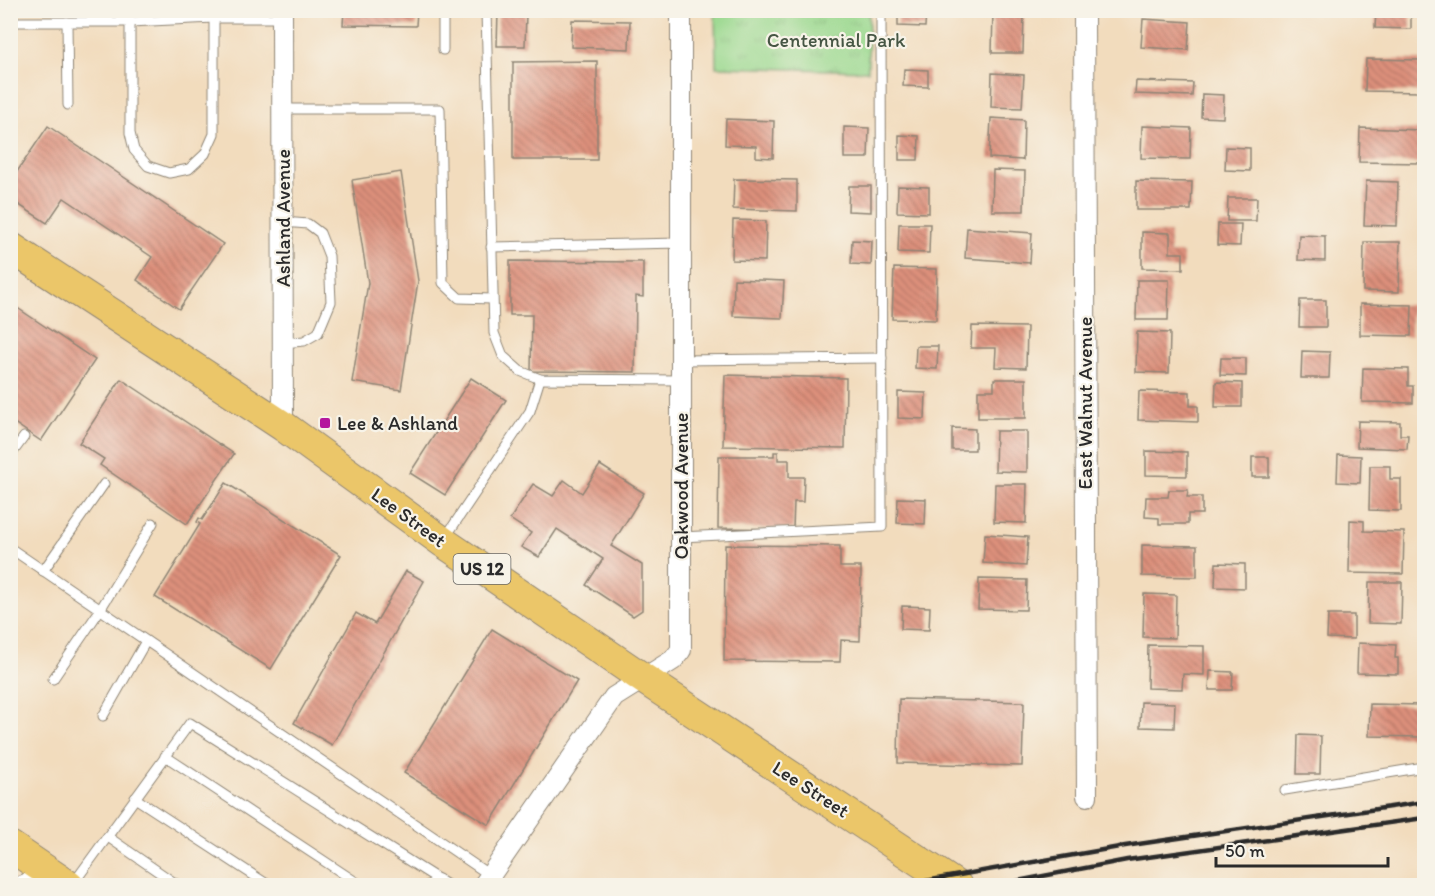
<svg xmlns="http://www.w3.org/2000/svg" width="1435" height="896" viewBox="0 0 1435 896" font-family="Itim,sans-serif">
<defs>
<pattern id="park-tufts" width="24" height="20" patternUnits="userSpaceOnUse" patternTransform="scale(1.5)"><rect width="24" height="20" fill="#99d88d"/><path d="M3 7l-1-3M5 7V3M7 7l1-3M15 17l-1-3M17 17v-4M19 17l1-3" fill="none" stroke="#84ba7a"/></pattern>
<pattern id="building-back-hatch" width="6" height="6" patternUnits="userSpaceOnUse" patternTransform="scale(1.5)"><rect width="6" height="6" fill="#dd907b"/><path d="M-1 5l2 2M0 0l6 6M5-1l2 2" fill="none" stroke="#b37665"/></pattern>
</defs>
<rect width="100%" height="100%" fill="#f7f3e8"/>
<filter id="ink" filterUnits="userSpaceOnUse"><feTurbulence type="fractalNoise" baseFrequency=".0167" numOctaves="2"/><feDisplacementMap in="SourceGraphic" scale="12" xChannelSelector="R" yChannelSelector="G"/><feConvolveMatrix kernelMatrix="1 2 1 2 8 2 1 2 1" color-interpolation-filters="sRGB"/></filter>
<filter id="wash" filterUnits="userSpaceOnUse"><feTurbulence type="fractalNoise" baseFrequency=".008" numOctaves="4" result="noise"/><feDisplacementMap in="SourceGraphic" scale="24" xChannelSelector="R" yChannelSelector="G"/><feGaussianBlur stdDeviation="1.35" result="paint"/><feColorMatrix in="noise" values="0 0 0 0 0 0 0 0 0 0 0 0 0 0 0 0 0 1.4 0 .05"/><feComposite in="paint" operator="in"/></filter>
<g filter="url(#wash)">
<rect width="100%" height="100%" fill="#f2dcbd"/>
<path fill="url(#park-tufts)" stroke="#62825c" stroke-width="1.5" d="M 715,11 L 869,11 L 868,71 L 716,67 Z"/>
<g id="blocks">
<g fill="url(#building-back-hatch)">
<path d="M 344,10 L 417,10 L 416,26 L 343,25 Z"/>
<path d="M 898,10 L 926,10 L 925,27 L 898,26 Z"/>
<path d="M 1376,10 L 1411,10 L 1411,29 L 1375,28 Z"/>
<path d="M 498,12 L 526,13 L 525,46 L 497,46 Z"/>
<path d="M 993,12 L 1024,13 L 1023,53 L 992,53 Z"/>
<path d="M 1143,19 L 1190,22 L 1188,50 L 1141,47 Z"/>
<path d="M 572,20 L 630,21 L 629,49 L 571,47 Z"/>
<path d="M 1366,59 L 1420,60 L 1420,92 L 1365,91 Z"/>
<path d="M 597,61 L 597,160 L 513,160 L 513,62 Z"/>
<path d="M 904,69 L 928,70 L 928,87 L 903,86 Z"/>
<path d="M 992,73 L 1024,75 L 1022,108 L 991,107 Z"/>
<path d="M 1136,81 L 1193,83 L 1192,96 L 1135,94 Z"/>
<path d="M 1202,94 L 1224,95 L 1223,118 L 1201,117 Z"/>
<path d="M 991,118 L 1024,120 L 1023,160 L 989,158 Z"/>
<path d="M 726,119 L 774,121 L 773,158 L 756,157 L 756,146 L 725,145 Z"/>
<path d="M 48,126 L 223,244 L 179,309 L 137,280 L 152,257 L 64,198 L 47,223 L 10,199 L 10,182 Z"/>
<path d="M 1142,126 L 1191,128 L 1190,159 L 1141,158 Z"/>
<path d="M 844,127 L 869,128 L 868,158 L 844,158 Z"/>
<path d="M 1360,128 L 1421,130 L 1420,163 L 1359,162 Z"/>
<path d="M 899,135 L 919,136 L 918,160 L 899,160 Z"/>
<path d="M 1226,147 L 1250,148 L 1250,171 L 1225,170 Z"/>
<path d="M 993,170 L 1025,171 L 1024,211 L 992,211 Z"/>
<path d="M 401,172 L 418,281 L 401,390 L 352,382 L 368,283 L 352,180 Z"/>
<path d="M 734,179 L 797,180 L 797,211 L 733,209 Z"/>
<path d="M 1136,181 L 1192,182 L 1191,210 L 1136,210 Z"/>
<path d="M 1366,181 L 1398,182 L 1397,226 L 1364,225 Z"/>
<path d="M 849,186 L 871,186 L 871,212 L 848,211 Z"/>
<path d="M 898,186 L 929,187 L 929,213 L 897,212 Z"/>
<path d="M 1228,198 L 1257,198 L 1256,221 L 1227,221 Z"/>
<path d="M 733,220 L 766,221 L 765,261 L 732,260 Z"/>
<path d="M 899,224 L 930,224 L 929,253 L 898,252 Z"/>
<path d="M 1218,224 L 1241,224 L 1240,246 L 1217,245 Z"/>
<path d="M 967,228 L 1032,233 L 1030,263 L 965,258 Z"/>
<path d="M 1142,232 L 1170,233 L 1170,253 L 1183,253 L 1183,269 L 1142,268 Z"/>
<path d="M 1299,235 L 1325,236 L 1325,261 L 1298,260 Z"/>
<path d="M 852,240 L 872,241 L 871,265 L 851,264 Z"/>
<path d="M 1364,242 L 1400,242 L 1399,292 L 1363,291 Z"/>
<path d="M 510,261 L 643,262 L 643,297 L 636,296 L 635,372 L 531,371 L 532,315 L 510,315 Z"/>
<path d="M 894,268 L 937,269 L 936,320 L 892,319 Z"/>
<path d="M 734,279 L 784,281 L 782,318 L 733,316 Z"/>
<path d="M 1137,280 L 1169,280 L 1168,320 L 1136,320 Z"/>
<path d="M 1300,300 L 1326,300 L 1326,327 L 1299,327 Z"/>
<path d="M 10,303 L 95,360 L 41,441 L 10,420 Z"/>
<path d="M 1360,304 L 1412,305 L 1411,336 L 1360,335 Z"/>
<path d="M 972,326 L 1027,327 L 1026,368 L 995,367 L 996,348 L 971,348 Z"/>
<path d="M 1137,332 L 1170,333 L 1169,373 L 1136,372 Z"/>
<path d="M 916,346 L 938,346 L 937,369 L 915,368 Z"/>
<path d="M 1302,351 L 1330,352 L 1329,378 L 1301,378 Z"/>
<path d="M 1221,358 L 1246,358 L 1246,376 L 1220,375 Z"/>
<path d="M 1363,368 L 1408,369 L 1408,386 L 1413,386 L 1413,403 L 1362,402 Z"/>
<path d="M 725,375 L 846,378 L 845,448 L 723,446 Z"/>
<path d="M 471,378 L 506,400 L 445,495 L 410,473 Z"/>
<path d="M 121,379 L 234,454 L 187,524 L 100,465 L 104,459 L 79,443 Z"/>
<path d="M 994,379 L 1026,379 L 1026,418 L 978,418 L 978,390 L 994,390 Z"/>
<path d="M 1216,382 L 1242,383 L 1242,407 L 1215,407 Z"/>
<path d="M 1139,391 L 1190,392 L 1190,406 L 1198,406 L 1198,422 L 1138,420 Z"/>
<path d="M 898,392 L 926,393 L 925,419 L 898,418 Z"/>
<path d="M 1358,421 L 1400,422 L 1400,435 L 1408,435 L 1407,449 L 1357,447 Z"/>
<path d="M 952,428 L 975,429 L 975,450 L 952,450 Z"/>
<path d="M 996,431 L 1027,431 L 1027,472 L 995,471 Z"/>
<path d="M 1146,451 L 1187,452 L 1187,476 L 1146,475 Z"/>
<path d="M 774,452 L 778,452 L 778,460 L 789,460 L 789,477 L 804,477 L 803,502 L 794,502 L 793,529 L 718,528 L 719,456 L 774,456 Z"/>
<path d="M 1338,455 L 1361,456 L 1360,483 L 1337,482 Z"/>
<rect x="1252" y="457" width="17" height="20"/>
<path d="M 600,465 L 644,493 L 611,546 L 642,565 L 642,610 L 633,616 L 586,585 L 603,559 L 557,529 L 539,557 L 521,547 L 531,533 L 510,519 L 533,484 L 553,496 L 564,480 L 582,493 Z"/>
<path d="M 1370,466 L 1390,466 L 1390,479 L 1401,479 L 1401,511 L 1369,510 Z"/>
<path d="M 226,483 L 341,555 L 271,669 L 155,597 L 200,524 L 197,522 L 199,518 L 202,520 Z"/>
<path d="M 995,484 L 1027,484 L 1026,523 L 994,522 Z"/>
<path d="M 1169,490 L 1188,490 L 1187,497 L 1202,497 L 1202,514 L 1188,514 L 1188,524 L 1159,524 L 1159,518 L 1145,517 L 1146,497 L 1168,497 Z"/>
<path d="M 898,498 L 926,499 L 925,524 L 897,523 Z"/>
<path d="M 1350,520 L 1364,521 L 1364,531 L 1404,532 L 1403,574 L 1349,573 Z"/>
<path d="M 985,534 L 1028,537 L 1026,566 L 983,563 Z"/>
<path d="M 725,545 L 840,546 L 840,567 L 861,567 L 860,641 L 841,640 L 840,662 L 724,661 Z"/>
<path d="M 1142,545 L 1197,546 L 1197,577 L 1142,576 Z"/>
<path d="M 1216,563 L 1245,564 L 1245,588 L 1215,587 Z"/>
<path d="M 406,571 L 424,581 L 332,745 L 294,723 L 356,613 L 375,624 Z"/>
<path d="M 979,579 L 1027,580 L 1026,610 L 978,609 Z"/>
<path d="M 1369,582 L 1402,582 L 1401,624 L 1368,623 Z"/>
<path d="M 1144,594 L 1176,595 L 1175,638 L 1143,637 Z"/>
<path d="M 902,606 L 930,607 L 929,630 L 901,629 Z"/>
<path d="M 1328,615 L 1354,615 L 1354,639 L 1327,638 Z"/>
<path d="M 492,629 L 577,681 L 489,825 L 404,773 Z"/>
<path d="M 1358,643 L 1396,645 L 1395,658 L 1398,658 L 1398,674 L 1357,673 Z"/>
<path d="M 1148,645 L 1204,646 L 1204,675 L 1183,674 L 1182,689 L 1147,688 Z"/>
<path d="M 1210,671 L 1233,672 L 1232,690 L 1209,690 Z"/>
<path d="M 899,699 L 1024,702 L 1022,766 L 898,763 Z"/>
<path d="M 1141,702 L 1175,703 L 1174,728 L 1140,727 Z"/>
<path d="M 1370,704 L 1423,705 L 1422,737 L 1369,736 Z"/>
<path d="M 1298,735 L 1321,736 L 1320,774 L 1297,774 Z"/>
</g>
</g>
</g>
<g filter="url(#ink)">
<use href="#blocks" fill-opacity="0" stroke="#8e8474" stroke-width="1.5"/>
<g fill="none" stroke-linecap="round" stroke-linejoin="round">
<g stroke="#8e8474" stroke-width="11">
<g id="service">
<path d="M 443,10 L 443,50"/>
<path d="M 486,10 L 494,333 L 503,356 L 520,371 L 540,379 L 681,380"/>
<path d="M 10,22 L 130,22 L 214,18 L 282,18"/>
<path d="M 67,22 L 68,105"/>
<path d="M 130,22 L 130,133 L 134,150 L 148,166 L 169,173 L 189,169 L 205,154 L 214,134 L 214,18"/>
<path d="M 283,109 L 440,109 L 443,283 L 459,298 L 492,299"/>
<path d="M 283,222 L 308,224 L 320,233 L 329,256 L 331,302 L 318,333 L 304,341 L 283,343"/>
<path d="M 491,247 L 681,243"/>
<path d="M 681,360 L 882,358"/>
<path d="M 10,456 L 24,437"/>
<path d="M 681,537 L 882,527 L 881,10"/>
<path d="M 445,538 L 530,411 L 540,379"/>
<path d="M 10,548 L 491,876"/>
<path d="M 43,571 L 104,484"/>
<path d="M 53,679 L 100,610 L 153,523"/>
<path d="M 103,716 L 146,641"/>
<path d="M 165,756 L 362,886"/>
<path d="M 1285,790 L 1424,767"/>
<path d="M 135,798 L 270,886"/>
<path d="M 108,837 L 179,886"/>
<path d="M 73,884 L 190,723 L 449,886"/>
<path d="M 10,885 L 38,873"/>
<path d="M 427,886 L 439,879"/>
</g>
</g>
<g stroke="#8e8474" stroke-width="22">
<g id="minor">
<path d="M 282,10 L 283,426"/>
<path d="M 1084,10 L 1087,796"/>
<path d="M 483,886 L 614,697 L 673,660 L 681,650 L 681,10"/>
</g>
</g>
<g stroke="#8e8474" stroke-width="32">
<g id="primary">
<path d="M 10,247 L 283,426 L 443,542 L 644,679 L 957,886"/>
<path d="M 10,846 L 69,886"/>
</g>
</g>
<use href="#service" stroke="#fff" stroke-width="9"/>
<use href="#minor" stroke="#fff" stroke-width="20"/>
<use href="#primary" stroke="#ebc669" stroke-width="30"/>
<g stroke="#2b2b2b" stroke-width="4.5">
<path d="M 897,886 L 1125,846 L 1424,802"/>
<path d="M 991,886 L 1127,860 L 1424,818"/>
</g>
</g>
</g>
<rect fill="#b5179e" stroke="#f7f3e8" stroke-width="2" x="319" y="417" width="12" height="12" rx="3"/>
<g text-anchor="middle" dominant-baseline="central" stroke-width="4.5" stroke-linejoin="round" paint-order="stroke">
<rect fill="#f7f3e8" stroke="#686764" stroke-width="1.5" x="453.5" y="554" width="57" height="30" rx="4.5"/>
<g font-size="18" font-weight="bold" fill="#2b2b2b">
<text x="482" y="569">US 12</text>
</g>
<g font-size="20" fill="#465644" stroke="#f7f3e8">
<text x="836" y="40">Centennial Park</text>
</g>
<g font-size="20" fill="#2b2b2b" stroke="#f7f3e8">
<text transform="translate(283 218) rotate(-90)">Ashland Avenue</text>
<text transform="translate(1085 403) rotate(-90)">East Walnut Avenue</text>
<text transform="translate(681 486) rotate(-90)">Oakwood Avenue</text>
<text transform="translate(409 517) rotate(36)">Lee Street</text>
<text transform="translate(811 789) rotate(33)">Lee Street</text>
</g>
<g font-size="20" fill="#2b2b2b" stroke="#f7f3e8" text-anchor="start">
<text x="337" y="423">Lee &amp; Ashland</text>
</g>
</g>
<rect width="1435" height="896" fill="none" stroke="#f7f3e8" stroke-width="36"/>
<path d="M1216 857v9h172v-9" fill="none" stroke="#2b2b2b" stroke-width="3"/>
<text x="1225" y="857" font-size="18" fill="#2b2b2b" stroke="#f7f3e8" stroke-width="4.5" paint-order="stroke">50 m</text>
</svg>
